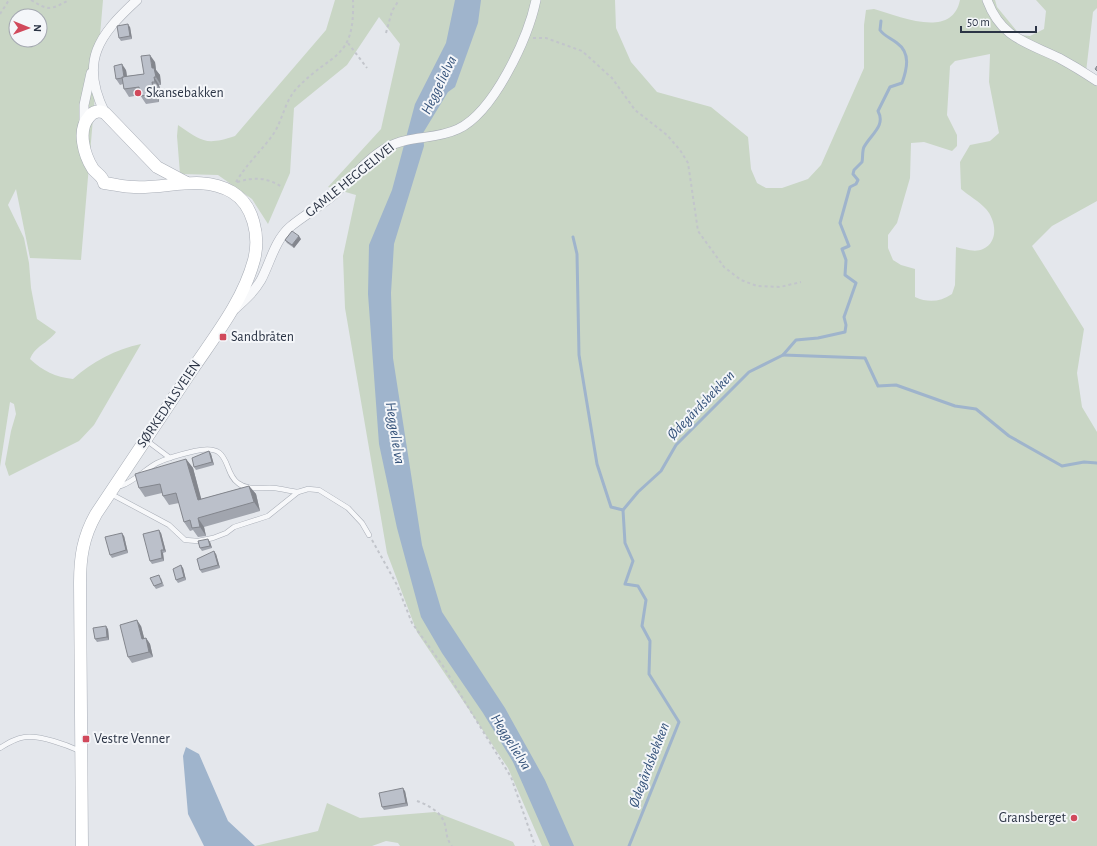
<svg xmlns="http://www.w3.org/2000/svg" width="1097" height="846" viewBox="0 0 1097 846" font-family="'Alegreya Sans',sans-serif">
<rect width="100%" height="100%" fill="#e4e7ec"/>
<g fill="#c9d6c5" fill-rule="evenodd">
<path d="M 0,0 L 103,0 L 81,260 L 30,258 L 16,189 L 8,205 L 24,238 L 29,263 L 31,288 L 37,319 L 56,332 C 47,344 36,345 30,359 C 43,371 55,377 73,379 C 92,362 116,349 141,344 L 94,425 L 79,441 L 9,476 L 5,464 L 11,431 L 16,414 L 14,404 L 10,402 L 0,467 ZM 16,16 L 40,16 L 40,40 L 16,40 Z"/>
<path d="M 335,0 L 615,0 L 616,28 L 631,62 L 657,92 L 711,107 L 748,137 L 751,169 L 757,183 L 766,188 L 782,188 L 808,179 L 821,165 L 864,68 L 864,25 L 866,10 L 874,9 C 899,16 952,40 960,0 L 995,0 L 997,7 L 1020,35 L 1030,36 L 1044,29 L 1046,11 L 1036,0 L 1097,0 L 1097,8 L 1093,12 L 1086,72 L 1097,78 L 1097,201 L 1052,226 L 1032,246 L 1084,329 L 1077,373 L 1082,407 L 1097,432 L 1097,846 L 542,846 L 508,768 L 417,632 L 387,553 L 345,308 L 343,256 L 356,195 L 328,187 L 381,129 L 400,44 L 379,17 L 347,65 L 294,108 L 290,173 L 268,224 L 252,199 L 218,175 L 180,174 L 177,136 L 178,125 C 202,141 205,146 235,136 L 326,30 ZM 990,54 L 989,82 L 999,133 L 990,141 L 970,145 L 960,162 L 961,189 C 969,196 979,201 986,209 C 996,220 999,242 983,249 C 975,253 964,249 956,247 L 955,285 L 952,294 C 940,302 928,303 915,297 L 915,269 L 901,265 L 893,260 L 888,248 L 888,235 L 897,223 L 910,178 L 911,143 L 924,142 L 952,151 L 957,146 L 957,135 L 947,115 L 950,66 L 955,61 Z"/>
<path d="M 327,803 L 360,818 L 435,812 L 513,842 L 515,846 L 400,846 L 398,843 L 386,841 L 372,846 L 255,846 L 318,831 Z"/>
</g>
<g fill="#9fb4cc">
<path d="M 455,0 L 481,0 L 478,23 L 455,87 L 448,92 L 423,133 L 424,146 L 394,244 L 391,293 L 393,358 L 422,545 L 442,612 L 505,708 L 545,780 L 574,846 L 550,846 L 513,762 L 483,713 L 442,653 L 421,617 L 397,528 L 379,444 L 368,294 L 369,245 L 392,190 L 415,104 L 446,43 Z"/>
<path d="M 186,747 L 199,754 L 228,821 L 255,846 L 204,846 L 188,814 L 183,756 Z"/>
</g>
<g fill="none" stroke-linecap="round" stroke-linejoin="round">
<g stroke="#9fb4cc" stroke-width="3">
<path d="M 573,237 L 577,254 L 579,355 L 597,464 L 611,507 L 623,510"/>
<path d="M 783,355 L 865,358 L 878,386 L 896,385 L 955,406 L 976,409 L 1009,436 L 1062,466 L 1084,462 L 1097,463"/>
<path d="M 629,846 L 679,722 L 649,674 L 650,641 L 642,626 L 646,600 L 638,586 L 625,584 L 633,561 L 625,543 L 623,510 L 638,492 L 661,471 L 676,445 L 749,372 L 783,355 L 796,340 L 818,338 L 845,332 L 846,325 L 844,317 L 856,283 L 845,275 L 846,260 L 842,249 L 849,246 L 840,223 L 850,187 L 856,184 L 858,180 L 853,174 L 854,170 L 862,162 C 863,158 862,151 864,147 C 871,134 886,126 878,111 L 890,87 L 902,83 C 907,69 911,53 897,43 C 891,38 884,36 880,30 L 881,21"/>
</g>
<g stroke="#a9aeb7" stroke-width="5.5">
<g id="lane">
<path d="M 146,440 L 170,458"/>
<path d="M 118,484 L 121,486 C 135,481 144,470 157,463 C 169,457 182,454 195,451 C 233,442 222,472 238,483 C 248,491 262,487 274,488 C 282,489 290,491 298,492"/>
<path d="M 111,494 L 156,518 L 169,525 L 185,540 L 198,541 L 213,538 L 226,533 L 234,527 L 268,516 L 298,492 L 308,489 L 319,490 L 348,508 L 362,523 L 369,535"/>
<path d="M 0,748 C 8,743 16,738 25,737 C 40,735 67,745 80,751"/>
</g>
</g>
<g stroke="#a9aeb7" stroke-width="10">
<g id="street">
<path d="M 987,0 C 1001,38 1026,42 1059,58 C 1072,65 1085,73 1097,81"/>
<path d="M 105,113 C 79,61 99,35 137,0"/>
<path d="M 84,123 L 84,105 L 91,73"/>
<path d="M 235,309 C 245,300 254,292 261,280 C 270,263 275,240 290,227 C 303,216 318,208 331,197 C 350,181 366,159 388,147 C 409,135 435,140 458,129 C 494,112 528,38 536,0"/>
</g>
</g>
<g stroke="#a9aeb7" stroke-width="13">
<path id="secondary" d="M 82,846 L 80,583 C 80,557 83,537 96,514 C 128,466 160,418 192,370 C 215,336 243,301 254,260 C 260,237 254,205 232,192 C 202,174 167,189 134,187 C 124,187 114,184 104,183 C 103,176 97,174 93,169 C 84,155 77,130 89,117 C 93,111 99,110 105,113 L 157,167 L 187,183"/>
</g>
<g stroke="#c2c5cb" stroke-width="2" stroke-dasharray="3 3" stroke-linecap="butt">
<path d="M 31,0 C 49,11 50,10 69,0"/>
<path d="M 0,14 L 9,0"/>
<path d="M 386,33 L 392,11 L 399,0"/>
<path d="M 533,38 L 546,38 L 582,51 L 612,78 L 635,110 L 667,135 L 680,150 L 688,163 L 698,231 L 724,267 L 741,280 L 757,286 L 780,287 L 801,282"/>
<path d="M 348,43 L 367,68"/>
<path d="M 236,182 C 246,165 260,152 272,136 C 283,121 284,101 298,87 C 332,52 355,60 353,0"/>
<path d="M 237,182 C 255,177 266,177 282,187"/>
<path d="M 372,540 L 397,585 L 412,623 L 443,666 L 511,777 L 535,846"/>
<path d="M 417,801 C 428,805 442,812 445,825 C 447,833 446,839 452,846"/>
</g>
<use href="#lane" stroke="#f7f8fa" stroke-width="4.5"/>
<use href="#street" stroke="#f7f8fa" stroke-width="9"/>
<use href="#secondary" stroke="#fff" stroke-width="12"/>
</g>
<g fill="#a1a5ae">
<path d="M 130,27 L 132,39 L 121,41 L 119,38 Z"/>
<path d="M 155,62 L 156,70 L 160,75 L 161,85 L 159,85 L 160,89 L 157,90 L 159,102 L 146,104 L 140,95 L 129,97 L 124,89 L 123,84 L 120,85 L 116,79 L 126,70 L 127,76 L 144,74 Z"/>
<path d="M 301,239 L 294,248 L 287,243 L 285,240 Z"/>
<path d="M 209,451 L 211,454 L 214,465 L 196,470 L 194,467 Z"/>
<path d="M 186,459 L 193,468 L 201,499 L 249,486 L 256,494 L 260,511 L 204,527 L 206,536 L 198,537 L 193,530 L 190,531 L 184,522 L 179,503 L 169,505 L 163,496 L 162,493 L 145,497 L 139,488 Z"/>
<path d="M 161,533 L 166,552 L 163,553 L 164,561 L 152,564 L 150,561 Z"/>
<path d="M 124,536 L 128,553 L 112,558 L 110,555 Z"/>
<path d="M 210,542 L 212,548 L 202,551 L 200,548 Z"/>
<path d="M 216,554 L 220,568 L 202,573 L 200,570 Z"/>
<path d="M 183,568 L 186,580 L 178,583 L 176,580 Z"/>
<path d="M 161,578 L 164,586 L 156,589 L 154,586 Z"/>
<path d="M 141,626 L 144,638 L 146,638 L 150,644 L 153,657 L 132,663 L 128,657 Z"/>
<path d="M 108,629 L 109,640 L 97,642 L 95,639 Z"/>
<path d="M 405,791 L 408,806 L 384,810 L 382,807 Z"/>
</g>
<g fill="#83868d">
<path d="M 128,24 L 130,27 L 132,39 L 130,36 Z"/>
<path d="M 150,55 L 155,62 L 156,70 L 160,75 L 161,85 L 156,77 L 152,68 Z"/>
<path d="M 122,64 L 126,70 L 128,84 L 124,78 Z"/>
<path d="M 154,77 L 159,85 L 160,89 L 155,82 Z"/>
<path d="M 152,82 L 157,90 L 159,102 L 154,94 Z"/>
<path d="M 299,236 L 301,239 L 294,248 L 292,245 Z"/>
<path d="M 209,451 L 211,454 L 214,465 L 212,462 Z"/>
<path d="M 186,459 L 193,468 L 204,509 L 198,500 Z"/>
<path d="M 249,486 L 256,494 L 260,511 L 254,502 Z"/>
<path d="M 198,518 L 204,527 L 206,536 L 200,527 Z"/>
<path d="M 159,530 L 161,533 L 166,552 L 164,550 Z"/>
<path d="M 122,533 L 124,536 L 128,553 L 126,550 Z"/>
<path d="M 208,539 L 210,542 L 212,548 L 210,546 Z"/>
<path d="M 161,550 L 163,553 L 164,561 L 162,558 Z"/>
<path d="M 214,551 L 216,554 L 220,568 L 218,565 Z"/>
<path d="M 181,565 L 183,568 L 186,580 L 184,577 Z"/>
<path d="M 137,620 L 141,626 L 146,645 L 142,639 Z"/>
<path d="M 106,626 L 108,629 L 109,640 L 107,637 Z"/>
<path d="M 146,638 L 150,644 L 153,657 L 149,652 Z"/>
<path d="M 403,788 L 405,791 L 408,806 L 406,803 Z"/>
</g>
<g fill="#bbc0ca" stroke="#83868d">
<path d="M 128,24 L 130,36 L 119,38 L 117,26 Z"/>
<path d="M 150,55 L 152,68 L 154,68 L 156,77 L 154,77 L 155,82 L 152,82 L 154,94 L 141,96 L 139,87 L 124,89 L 122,77 L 144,74 L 141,56 Z"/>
<path d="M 122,64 L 124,77 L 122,77 L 122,78 L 116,79 L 114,66 Z"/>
<path d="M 1097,66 L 1097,71 L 1095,69 Z"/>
<path d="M 292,231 L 299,236 L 292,245 L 285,240 Z"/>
<path d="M 209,451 L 212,462 L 194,467 L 192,458 Z"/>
<path d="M 186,459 L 198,500 L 249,486 L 254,502 L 198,518 L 200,527 L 192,528 L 190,520 L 184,522 L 176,493 L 163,496 L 160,484 L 139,488 L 135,474 Z"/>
<path d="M 159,530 L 164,550 L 161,550 L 162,558 L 150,561 L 143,534 Z"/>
<path d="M 122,533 L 126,550 L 110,555 L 105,537 Z"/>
<path d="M 208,539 L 210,546 L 200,548 L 198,541 Z"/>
<path d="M 214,551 L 218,565 L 200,570 L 197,559 Z"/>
<path d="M 181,565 L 184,577 L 176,580 L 173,569 Z"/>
<path d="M 159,575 L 162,583 L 154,586 L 150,578 Z"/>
<path d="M 137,620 L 142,639 L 146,638 L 149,652 L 128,657 L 120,625 Z"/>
<path d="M 106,626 L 107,637 L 95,639 L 93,628 Z"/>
<path d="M 403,788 L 406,803 L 382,807 L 379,793 Z"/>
</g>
<g fill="#d1495b" stroke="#f4f6f9" stroke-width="1.5">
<circle cx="138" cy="93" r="4"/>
<rect x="219" y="333" width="8" height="8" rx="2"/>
<rect x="82" y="735" width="8" height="8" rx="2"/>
<circle cx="1074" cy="818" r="4"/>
</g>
<g text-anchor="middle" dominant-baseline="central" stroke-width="4" stroke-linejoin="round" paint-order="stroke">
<g font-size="14" fill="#2b3445" stroke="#f4f6f9" text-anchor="start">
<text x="146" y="93">Skansebakken</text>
<text x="231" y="337">Sandbråten</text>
<text x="94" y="739">Vestre Venner</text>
<text x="1066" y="818" text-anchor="end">Gransberget</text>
</g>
<g font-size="14" fill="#2b3445" stroke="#f4f6f9">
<text transform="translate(350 180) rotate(-39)">GAMLE HEGGELIVEI</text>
<text transform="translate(169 404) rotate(-56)">SØRKEDALSVEIEN</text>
</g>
<g font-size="15" font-style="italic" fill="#34527a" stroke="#f4f6f9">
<text transform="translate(439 85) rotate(-64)">Heggelielva</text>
<text transform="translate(701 405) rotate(-46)">Ødegårdsbekken</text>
<text transform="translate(395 433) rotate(81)">Heggelielva</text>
<text transform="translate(511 742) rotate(58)">Heggelielva</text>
<text transform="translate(649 765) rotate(-69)">Ødegårdsbekken</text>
</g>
</g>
<g transform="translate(28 28) rotate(91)"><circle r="19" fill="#f4f6f9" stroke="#a4a8b1"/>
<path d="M0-3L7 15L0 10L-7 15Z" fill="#d1495b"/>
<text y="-6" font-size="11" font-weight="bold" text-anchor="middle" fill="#2b3445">N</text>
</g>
<path d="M961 26v6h75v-6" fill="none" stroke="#2b3445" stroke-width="2"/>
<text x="967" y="26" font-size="12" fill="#2b3445" stroke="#f4f6f9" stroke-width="3" paint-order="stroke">50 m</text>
</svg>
